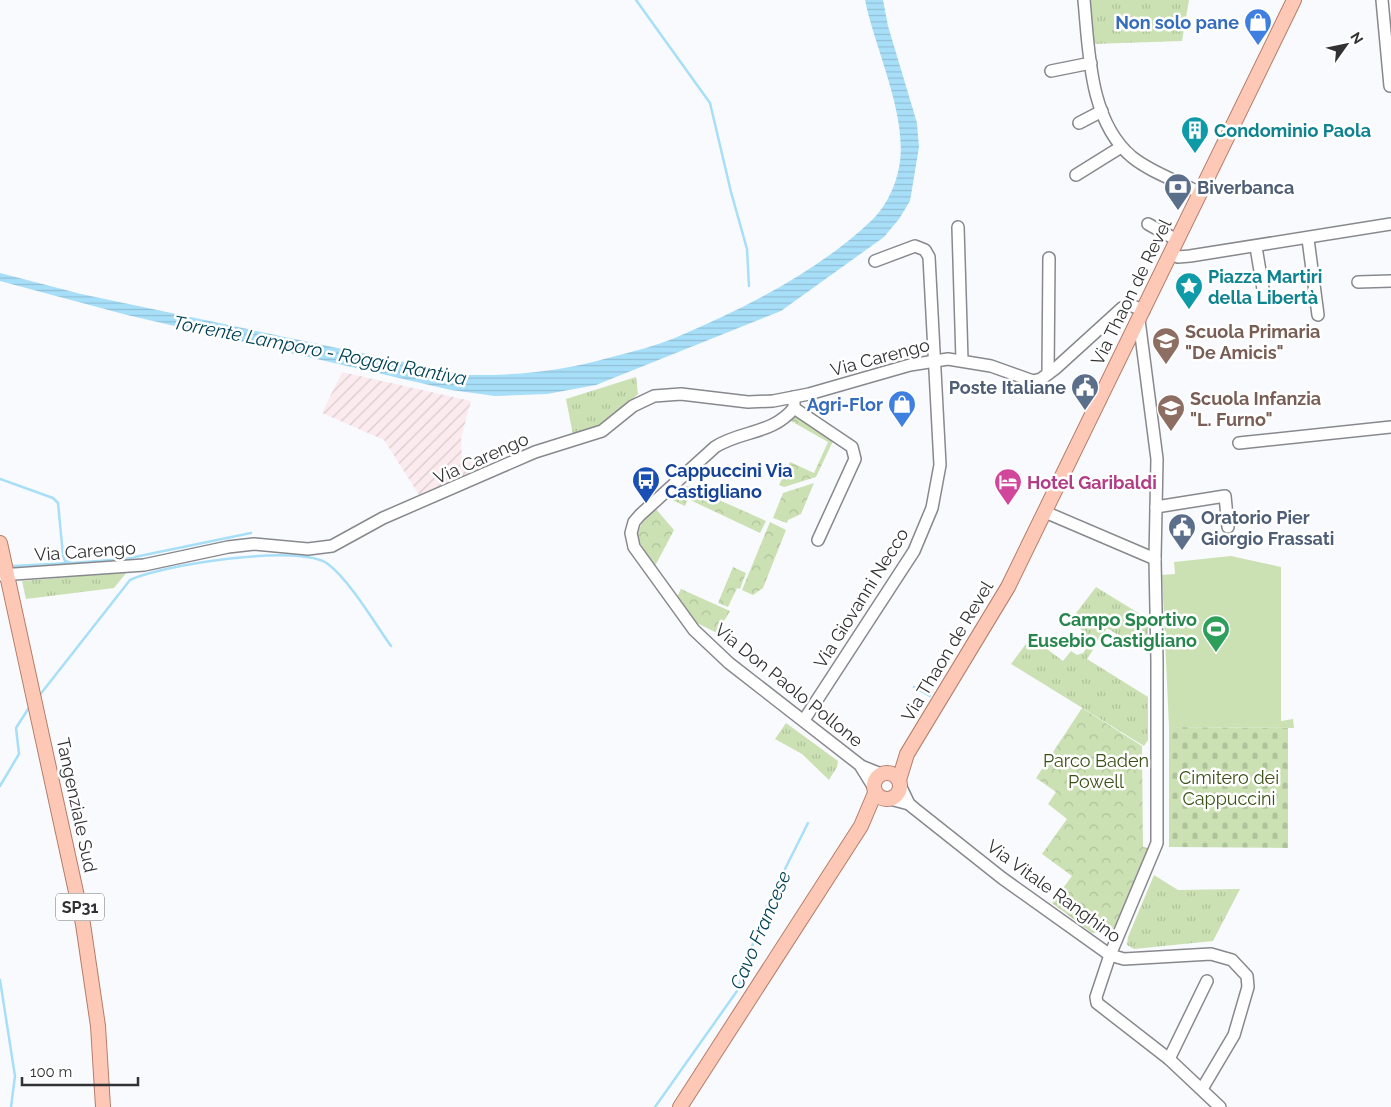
<svg xmlns="http://www.w3.org/2000/svg" width="1391" height="1107" viewBox="0 0 1391 1107" font-family="Raleway,sans-serif">
<defs>
<pattern id="industrial-furrows" width="10" height="10" patternUnits="userSpaceOnUse" patternTransform="scale(1.25)"><rect width="10" height="10" fill="#fcebee"/><path d="M-1 1l2-2M0 10L10 0M9 11l2-2" fill="none" stroke="#d8cacd"/></pattern>
<pattern id="grass-tufts" width="24" height="20" patternUnits="userSpaceOnUse" patternTransform="scale(1.25)"><rect width="24" height="20" fill="#cbe1b3"/><path d="M3 7l-1-3M5 7V3M7 7l1-3M15 17l-1-3M17 17v-4M19 17l1-3" fill="none" stroke="#afc29b"/></pattern>
<pattern id="cemetery-stones" width="16" height="16" patternUnits="userSpaceOnUse" patternTransform="scale(1.25)"><rect width="16" height="16" fill="#cbe1b3"/><path d="M2 7V4a2 2 0 0 1 4 0v3zM10 15v-3a2 2 0 0 1 4 0v3z" fill="#afc29b"/></pattern>
<pattern id="park-crowns" width="20" height="18" patternUnits="userSpaceOnUse" patternTransform="scale(1.25)"><rect width="20" height="18" fill="#cbe1b3"/><path d="M2 6a3 3 0 1 1 6 0M12 15a3 3 0 1 1 6 0" fill="none" stroke="#afc29b"/></pattern>
<pattern id="water-rules" width="6" height="5" patternUnits="userSpaceOnUse" patternTransform="scale(1.25)"><rect width="6" height="5" fill="#a8dff8"/><path d="M0 2.5h6" fill="none" stroke="#91c0d5"/></pattern>
</defs>
<rect width="100%" height="100%" fill="#f9fafe"/>
<path fill="url(#industrial-furrows)" d="M 342,372 L 471,401 L 461,438 L 462,461 L 496,465 L 421,498 L 384,440 L 322,413 Z"/>
<g fill="url(#grass-tufts)">
<path d="M 1089,0 L 1189,0 L 1182,41 L 1092,44 Z"/>
<path d="M 636,377 L 638,394 C 618,412 600,431 573,435 L 566,399 Z"/>
<path d="M 127,572 L 114,588 L 26,599 L 22,581 Z"/>
<path d="M 1096,587 L 1148,619 L 1148,654 L 1107,628 L 1087,659 L 1148,697 L 1148,740 L 1144,746 L 1011,664 L 1031,637 L 1063,661 L 1071,651 L 1077,655 L 1083,653 L 1086,649 L 1079,637 L 1083,631 L 1070,621 Z"/>
<path d="M 786,723 L 838,761 L 837,767 L 829,780 L 802,754 L 775,739 Z"/>
<path d="M 1154,875 L 1178,890 L 1240,889 L 1213,941 L 1134,949 L 1127,945 L 1128,937 Z"/>
</g>
<path fill="url(#cemetery-stones)" d="M 1169,727 L 1288,728 L 1288,848 L 1169,847 Z"/>
<g fill="url(#park-crowns)">
<path d="M 796,413 L 834,439 L 816,477 L 784,487 L 779,485 L 790,462 L 814,473 L 828,442 L 791,421 Z"/>
<path d="M 814,483 L 801,514 L 788,520 L 787,523 L 773,518 L 783,493 Z"/>
<path d="M 688,486 L 766,521 L 760,533 L 688,499 L 685,506 L 668,498 L 679,487 Z"/>
<path d="M 655,508 L 674,530 L 655,566 C 636,537 629,536 655,508 Z"/>
<path d="M 770,522 L 786,530 L 763,588 L 753,595 L 742,590 Z"/>
<path d="M 733,567 L 746,573 L 740,589 L 737,588 L 728,607 L 718,603 Z"/>
<path d="M 681,589 L 730,611 L 717,633 L 697,623 L 677,597 Z"/>
<path d="M 1082,708 L 1142,746 L 1143,847 L 1148,848 L 1117,924 L 1112,929 L 1105,932 L 1092,933 L 1052,903 L 1072,876 L 1042,854 L 1067,819 L 1048,804 L 1056,792 L 1036,778 Z"/>
</g>
<path fill="#cbe1b3" d="M 1231,556 L 1281,567 L 1281,721 L 1293,719 L 1294,728 L 1169,727 L 1162,575 L 1175,574 L 1174,562 Z"/>
<path fill="url(#water-rules)" d="M 865,0 L 883,0 L 888,26 L 917,123 L 919,147 L 910,201 L 899,219 L 884,237 L 781,311 L 596,385 L 547,394 L 495,396 L 451,390 L 127,315 L 0,281 L 0,273 L 81,294 L 466,375 C 515,376 562,371 608,358 C 631,352 656,346 677,337 C 745,308 817,272 871,221 C 884,209 894,190 898,172 C 911,122 875,50 865,0 Z"/>
<g fill="none" stroke-linecap="round" stroke-linejoin="round">
<g stroke="#a8dff8" stroke-width="2.5">
<path d="M 636,0 L 710,103 L 731,192 L 747,249 L 749,286"/>
<path d="M 0,479 L 53,498 L 58,503 L 63,555 L 65,561 L 72,563 L 125,559 L 251,533"/>
<path d="M 14,566 L 68,563"/>
<path d="M 914,687 L 930,696"/>
<path d="M 39,696 L 130,580 C 161,565 300,543 328,564 C 350,581 374,622 391,646"/>
<path d="M 0,786 L 19,754 L 16,728 L 30,706"/>
<path d="M 0,980 L 15,1076 L 11,1107"/>
<path d="M 655,1107 L 737,991 L 764,911 L 808,823"/>
</g>
<g stroke="#88898e" stroke-width="14">
<g id="minor">
<path d="M 1084,0 C 1089,51 1089,121 1132,157 C 1152,173 1178,181 1200,193"/>
<path d="M 1382,0 L 1390,86"/>
<path d="M 1051,71 L 1091,63"/>
<path d="M 1079,123 L 1102,111"/>
<path d="M 1076,175 L 1121,147"/>
<path d="M 1148,224 L 1177,240"/>
<path d="M 958,227 L 962,360"/>
<path d="M 1308,239 L 1318,315"/>
<path d="M 1256,247 L 1264,295"/>
<path d="M 1171,254 L 1178,257 L 1190,256 L 1391,224"/>
<path d="M 1358,282 L 1391,281"/>
<path d="M 1139,320 L 1157,459 L 1155,559 L 1157,661 L 1157,843 L 1110,955 L 1096,997 L 1097,1003 L 1169,1059 L 1220,1107"/>
<path d="M 1048,374 L 1049,258"/>
<path d="M 794,397 L 794,408 C 772,435 741,430 715,447 L 640,515 L 634,522 L 631,533 L 634,547 L 694,630 L 729,663 L 860,765 L 873,786"/>
<path d="M 794,408 L 852,447 L 855,459 L 818,540"/>
<path d="M 1239,443 L 1391,427"/>
<path d="M 1156,507 L 1225,496 L 1228,527"/>
<path d="M 1045,512 L 1155,559"/>
<path d="M 0,575 L 144,565 L 228,547 L 254,544 L 308,549 L 332,546 L 383,518 L 535,452 L 602,431 L 633,406 L 654,396 L 681,394 L 748,402 L 773,401 L 809,394 L 910,365 L 948,359 L 991,366 L 1033,381 L 1041,379 L 1056,368 L 1122,308 L 1129,305 L 1144,310"/>
<path d="M 804,720 L 914,551 L 932,508 L 940,465 L 929,257 L 925,250 L 915,246 L 875,261"/>
<path d="M 861,766 L 881,774"/>
<path d="M 900,785 L 909,804 L 915,809 L 1002,878 L 1110,955 L 1124,959 L 1211,954 L 1232,960 L 1247,976 L 1248,987 L 1234,1035 L 1202,1089"/>
<path d="M 890,799 L 909,804"/>
<path d="M 1169,1059 L 1207,981"/>
</g>
</g>
<g stroke="#b57d69" stroke-width="16">
<g id="major">
<path d="M 0,543 L 83,924 L 98,1026 L 103,1107"/>
<circle cx="887" cy="786" r="13"/>
<path d="M 899,780 L 907,754 L 1008,587 L 1294,0"/>
<path d="M 680,1107 L 861,826 L 875,793"/>
</g>
</g>
<use href="#minor" stroke="#fff" stroke-width="11"/>
<use href="#major" stroke="#fdc9b6" stroke-width="14"/>
</g>
<defs>
<g id="shop-pin" transform="scale(1.4375)"><path d="M0 17L-7.5 6A9.5 9.5 0 1 1 7.5 6Z" fill="#3f7fe0" stroke="#fff"/><path d="M-5-2.5h2.3a2.7 3.5 0 0 1 5.4 0H5L5.5 6h-11ZM-1.5-2.5h3a1.5 2.3 0 0 0-3 0Z" fill="#fff"/></g>
<g id="building-pin" transform="scale(1.4375)"><path d="M0 17L-7.5 6A9.5 9.5 0 1 1 7.5 6Z" fill="#0f9aa8" stroke="#fff"/><path d="M-4-6H4V6H1V3H-1V6H-4ZM-2.5-4.3h1.7v1.8h-1.7ZM.8-4.3h1.7v1.8H.8ZM-2.5-1h1.7V.8h-1.7ZM.8-1h1.7V.8H.8Z" fill="#fff"/></g>
<g id="bank-pin" transform="scale(1.4375)"><path d="M0 17L-7.5 6A9.5 9.5 0 1 1 7.5 6Z" fill="#5c6f8a" stroke="#fff"/><path d="M-6-4H6V4H-6ZM0-2.3a2.3 2.3 0 1 0 0 4.6a2.3 2.3 0 1 0 0-4.6Z" fill="#fff"/></g>
<g id="sight-pin" transform="scale(1.4375)"><path d="M0 17L-7.5 6A9.5 9.5 0 1 1 7.5 6Z" fill="#0f9aa8" stroke="#fff"/><path d="M0-6L1.8-2.2L6-1.7L2.9 1.2L3.7 5.4L0 3.3L-3.7 5.4L-2.9 1.2L-6-1.7L-1.8-2.2Z" fill="#fff"/></g>
<g id="school-pin" transform="scale(1.4375)"><path d="M0 17L-7.5 6A9.5 9.5 0 1 1 7.5 6Z" fill="#8d6e63" stroke="#fff"/><path d="M0-5L7-2L0 1L-7-2ZM-4 1L0 2.5L4 1V4Q0 6-4 4Z" fill="#fff"/></g>
<g id="civic-pin" transform="scale(1.4375)"><path d="M0 17L-7.5 6A9.5 9.5 0 1 1 7.5 6Z" fill="#5c6f8a" stroke="#fff"/><path d="M-.6-6.5H3V-4.5H.6V-3L4-1V1h2V6H-6V1h2V-1L-.6-3ZM-1.2 2.5V6h2.4V2.5Z" fill="#fff"/></g>
<g id="bus-pin" transform="scale(1.4375)"><path d="M0 17L-7.5 6A9.5 9.5 0 1 1 7.5 6Z" fill="#1a4fb4" stroke="#fff"/><path d="M-5-6H5V4H4V6H2V4H-2V6H-4V4H-5ZM-3.5-4V0h7V-4ZM-3.5 1.2v1.5H-2V1.2ZM2 1.2v1.5H3.5V1.2Z" fill="#fff"/></g>
<g id="hotel-pin" transform="scale(1.4375)"><path d="M0 17L-7.5 6A9.5 9.5 0 1 1 7.5 6Z" fill="#d1479c" stroke="#fff"/><path d="M-6-4.5h1.5V1H6V5H4.5V3h-9V5H-6ZM-4 0a1.8 1.8 0 1 1 3.6 0ZM.5 0V-2.5h3Q6-2.5 6 0Z" fill="#fff"/></g>
<g id="stadium-pin" transform="scale(1.4375)"><path d="M0 17L-7.5 6A9.5 9.5 0 1 1 7.5 6Z" fill="#2e9e5b" stroke="#fff"/><path d="M0-5a6.5 5 0 1 0 0 10a6.5 5 0 1 0 0-10ZM-3.5-1.8h7v3.6h-7Z" fill="#fff"/></g>
</defs>
<g fill-rule="evenodd">
<use href="#shop-pin" x="1258" y="22"/>
<use href="#building-pin" x="1195" y="130"/>
<use href="#bank-pin" x="1178" y="187"/>
<use href="#sight-pin" x="1189" y="286"/>
<use href="#school-pin" x="1166" y="341"/>
<use href="#civic-pin" x="1085" y="387"/>
<use href="#shop-pin" x="902" y="404"/>
<use href="#school-pin" x="1171" y="408"/>
<use href="#bus-pin" x="646" y="480"/>
<use href="#hotel-pin" x="1008" y="482"/>
<use href="#civic-pin" x="1182" y="527"/>
<use href="#stadium-pin" x="1216" y="629"/>
</g>
<g text-anchor="middle" dominant-baseline="central" stroke-width="5" stroke-linejoin="round" paint-order="stroke">
<rect fill="#fff" stroke="#707071" stroke-width="1" x="56" y="893.5" width="48" height="27" rx="4"/>
<g font-size="16" font-weight="bold" fill="#323234">
<text x="80" y="907">SP31</text>
</g>
<g font-size="18" font-weight="bold" fill="#366cbe" stroke="#fff" text-anchor="end">
<text x="1239" y="22">Non solo pane</text>
<text x="883" y="404">Agri-Flor</text>
</g>
<g font-size="18" font-weight="bold" fill="#0d838f" stroke="#fff" text-anchor="start">
<text x="1214" y="130">Condominio Paola</text>
<text x="1208" y="276">Piazza Martiri<tspan x="1208" dy="21">della Libertà</tspan></text>
</g>
<g font-size="18" font-weight="bold" fill="#4e5e75" stroke="#fff" text-anchor="start">
<text x="1197" y="187">Biverbanca</text>
<text x="1066" y="387" text-anchor="end">Poste Italiane</text>
<text x="1201" y="517">Oratorio Pier<tspan x="1201" dy="21">Giorgio Frassati</tspan></text>
</g>
<g font-size="18" fill="#323234" stroke="#fff">
<text transform="translate(1131 292) rotate(-64)">Via Thaon de Revel</text>
<text transform="translate(880 357) rotate(-15)">Via Carengo</text>
<text transform="translate(481 458) rotate(-24)">Via Carengo</text>
<text transform="translate(85 551) rotate(-4)">Via Carengo</text>
<text transform="translate(861 598) rotate(-58)">Via Giovanni Necco</text>
<text transform="translate(947 651) rotate(-59)">Via Thaon de Revel</text>
<text transform="translate(789 685) rotate(39)">Via Don Paolo Pollone</text>
<text transform="translate(77 805) rotate(78)">Tangenziale Sud</text>
<text transform="translate(1054 891) rotate(36)">Via Vitale Ranghino</text>
</g>
<g font-size="18" font-weight="bold" fill="#785e54" stroke="#fff" text-anchor="start">
<text x="1185" y="331">Scuola Primaria<tspan x="1185" dy="21">"De Amicis"</tspan></text>
<text x="1190" y="398">Scuola Infanzia<tspan x="1190" dy="21">"L. Furno"</tspan></text>
</g>
<g font-size="18" font-weight="bold" fill="#164399" stroke="#fff" text-anchor="start">
<text x="665" y="470">Cappuccini Via<tspan x="665" dy="21">Castigliano</tspan></text>
</g>
<g font-size="18" font-weight="bold" fill="#b23c85" stroke="#fff" text-anchor="start">
<text x="1027" y="482">Hotel Garibaldi</text>
</g>
<g font-size="18" font-weight="bold" fill="#27864d" stroke="#fff" text-anchor="end">
<text x="1197" y="619">Campo Sportivo<tspan x="1197" dy="21">Eusebio Castigliano</tspan></text>
</g>
<g font-size="18" fill="#395115" stroke="#fff">
<text x="1096" y="760">Parco Baden<tspan x="1096" dy="21">Powell</tspan></text>
<text x="1229" y="777">Cimitero dei<tspan x="1229" dy="21">Cappuccini</tspan></text>
</g>
<g font-size="19" font-style="italic" fill="#034358" stroke="#fff">
<text transform="translate(320 350) rotate(11)">Torrente Lamporo - Roggia Rantiva</text>
<text transform="translate(760 930) rotate(-67)">Cavo Francese</text>
</g>
</g>
<g transform="translate(1346 45) rotate(57)" stroke="#ffffff" stroke-width="4" paint-order="stroke">
<path d="M0-4L9 19L0 12L-9 19Z" fill="#323234"/>
<text y="-8" font-size="14" font-weight="bold" text-anchor="middle" fill="#323234">N</text>
</g>
<path d="M22 1077v8h116v-8" fill="none" stroke="#323234" stroke-width="2.5"/>
<text x="30" y="1077" font-size="15" fill="#323234" stroke="#ffffff" stroke-width="4" paint-order="stroke">100 m</text>
</svg>
